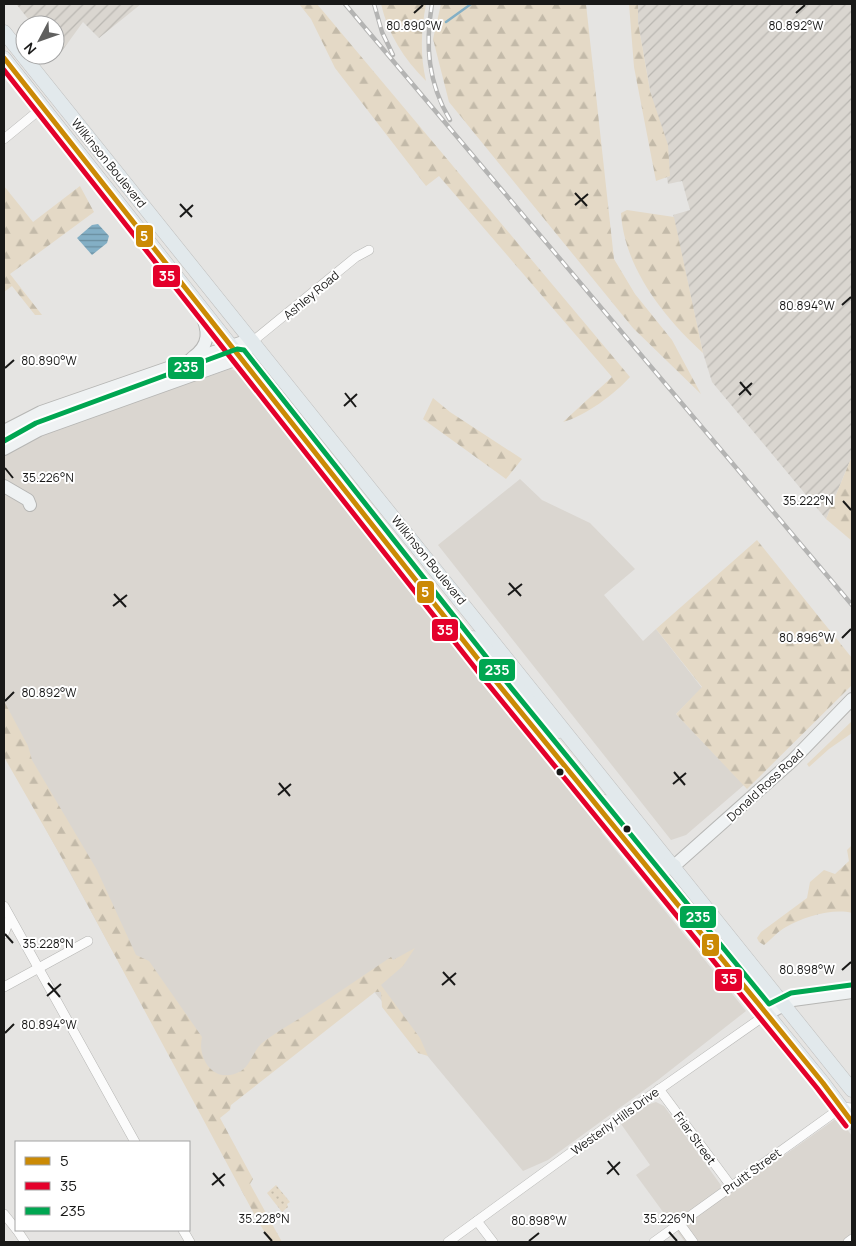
<svg xmlns="http://www.w3.org/2000/svg" width="856" height="1246" viewBox="0 0 856 1246" font-family="Manrope,sans-serif">
<defs>
<pattern id="industrial-furrows" width="10" height="10" patternUnits="userSpaceOnUse" patternTransform="scale(1.25)"><rect width="10" height="10" fill="#dad6d0"/><path d="M-1 1l2-2M0 10L10 0M9 11l2-2" fill="none" stroke="#bab7b2"/></pattern>
<pattern id="forest-firs" width="22" height="20" patternUnits="userSpaceOnUse" patternTransform="scale(1.25)"><rect width="22" height="20" fill="#e4d9c6"/><path d="M5 1l3.5 6h-7zM16 11l3.5 6h-7z" fill="#c3baa9"/></pattern>
<pattern id="park-dots" width="8" height="8" patternUnits="userSpaceOnUse" patternTransform="scale(1.25)"><rect width="8" height="8" fill="#e4d9c6"/><path d="M2 2h.1M6 6h.1" fill="none" stroke="#c3baa9" stroke-width="1.8" stroke-linecap="round"/></pattern>
<pattern id="water-rules" width="6" height="5" patternUnits="userSpaceOnUse" patternTransform="scale(1.25)"><rect width="6" height="5" fill="#83afc5"/><path d="M0 2.5h6" fill="none" stroke="#6a8e9f"/></pattern>
</defs>
<rect width="100%" height="100%" fill="#e5e4e2"/>
<g fill="#dad6d0">
<path d="M 230,369 L 242,373 L 480,674 L 606,828 L 601,832 L 746,1011 L 658,1080 L 548,1160 L 523,1171 L 366,982 L 196,1103 L 4,753 L 4,455 L 47,433 Z"/>
<path d="M 520,479 L 542,500 L 590,523 L 635,569 L 604,595 L 643,641 L 656,629 L 702,688 L 676,714 L 744,785 L 686,835 L 671,840 L 438,545 Z"/>
<path d="M 656,1102 L 664,1106 L 728,1195 L 834,1120 L 841,1121 L 852,1136 L 852,1242 L 685,1242 L 636,1175 L 650,1165 L 621,1124 L 647,1105 Z"/>
</g>
<g fill="url(#industrial-furrows)">
<path d="M 19,4 L 141,4 L 99,38 L 83,22 L 59,55 L 55,51 L 55,25 L 33,25 L 17,5 Z"/>
<path d="M 638,4 L 852,4 L 852,456 L 826,519 L 712,382 L 703,353 L 673,215 L 690,210 L 682,181 L 668,184 L 667,177 L 670,176 L 650,91 L 638,22 Z"/>
</g>
<g fill="url(#forest-firs)">
<path d="M 299,4 L 317,4 L 630,377 C 616,393 584,417 563,422 L 612,377 L 439,176 L 426,186 L 335,68 L 311,19 Z"/>
<path d="M 381,4 L 426,4 C 421,31 420,54 426,81 C 404,59 388,34 381,4 Z"/>
<path d="M 441,4 L 586,4 L 614,259 L 635,294 L 672,340 L 701,394 L 633,328 L 449,102 L 433,39 Z"/>
<path d="M 629,4 L 638,4 L 638,22 L 650,91 L 668,145 L 670,176 L 656,181 L 634,67 Z"/>
<path d="M 4,186 L 33,222 L 80,186 L 94,212 L 10,274 L 42,315 L 35,315 L 12,286 L 4,292 Z"/>
<path d="M 627,210 L 674,217 L 703,353 C 664,318 624,267 621,213 Z"/>
<path d="M 433,398 L 450,412 L 522,459 L 506,479 L 423,419 Z"/>
<path d="M 852,456 L 852,541 L 826,519 Z"/>
<path d="M 757,540 L 852,658 L 852,685 L 747,789 L 676,714 L 702,687 L 656,629 Z"/>
<path d="M 4,701 L 28,746 L 32,760 L 97,870 L 136,955 L 149,961 L 202,1037 C 197,1058 213,1083 237,1073 C 250,1068 252,1053 261,1044 C 273,1034 289,1025 302,1017 C 332,997 361,977 391,957 L 393,960 L 415,948 L 403,966 L 381,985 L 420,1038 L 428,1056 L 418,1053 L 382,1007 L 381,992 L 375,992 L 231,1105 L 230,1110 L 220,1118 L 253,1179 L 250,1184 L 282,1242 L 270,1242 L 252,1210 L 66,865 L 4,757 Z"/>
<path d="M 852,721 L 852,733 L 829,749 L 809,767 L 807,764 Z"/>
<path d="M 852,845 L 852,913 C 833,908 803,917 786,927 C 778,931 772,939 764,945 L 759,942 L 757,938 L 761,932 L 807,898 L 810,882 L 824,870 L 835,874 L 849,861 L 847,850 Z"/>
</g>
<path fill="url(#park-dots)" d="M 276,1185 L 290,1202 L 287,1204 L 288,1207 L 282,1212 L 267,1193 Z"/>
<path fill="url(#water-rules)" d="M 98,224 L 109,236 L 107,243 L 92,255 L 77,238 L 92,225 Z"/>
<g fill="none" stroke-linecap="round" stroke-linejoin="round">
<path stroke="#83afc5" stroke-width="2.5" d="M 446,22 L 471,4"/>
<g stroke="#b6b6b4" stroke-width="10">
<g id="street">
<path d="M 4,139 L 43,107"/>
<path d="M 253,341 L 356,257 L 369,250"/>
<path d="M 4,906 L 135,1142"/>
<path d="M 4,934 L 10,918"/>
<path d="M 4,987 L 88,941"/>
<path d="M 659,1089 L 731,1186"/>
<path d="M 4,1214 L 16,1229"/>
<path d="M 477,1221 L 493,1242"/>
<path d="M 680,1224 L 693,1242"/>
<path d="M 17,1230 L 25,1242"/>
<path d="M 183,1230 L 190,1242"/>
<path d="M 448,1242 L 624,1114 L 767,1014"/>
<path d="M 654,1242 L 842,1107 L 852,1108"/>
<path d="M 848,1242 L 852,1239"/>
</g>
</g>
<g stroke="#b6b6b4" stroke-width="14">
<g id="secondary">
<path d="M 192,358 C 211,345 209,330 200,311"/>
<path d="M 4,431 L 41,412 L 243,342 L 253,341"/>
<path d="M 4,449 L 39,430 L 232,361 L 244,353 L 253,341"/>
<path d="M 4,486 L 28,500 L 30,505"/>
<path d="M 674,866 L 792,761 L 852,699"/>
<path d="M 767,1014 L 793,1000 L 852,992"/>
</g>
</g>
<g stroke="#bfbfbe" stroke-width="15">
<g id="primary">
<path d="M 4,32 L 852,1090"/>
<path d="M 4,58 L 489,673 L 823,1083 L 852,1122"/>
<path d="M 465,642 L 473,638 L 479,641 L 541,716 L 559,731"/>
<path d="M 605,802 L 623,821 L 659,864 L 667,868 L 674,866"/>
</g>
</g>
<use href="#street" stroke="#fbfbfb" stroke-width="9"/>
<use href="#secondary" stroke="#eff2f3" stroke-width="12"/>
<use href="#primary" stroke="#e2e9ec" stroke-width="14"/>
<g stroke="#b4b4b3" stroke-width="4.5">
<g id="rail">
<path d="M 345,4 L 852,605"/>
<path d="M 374,4 L 382,32 L 393,55"/>
<path d="M 432,4 C 425,45 428,83 450,120"/>
</g>
</g>
<use href="#rail" stroke="#fff" stroke-width="2.5" stroke-dasharray="8" stroke-linecap="butt"/>
<g stroke="#fff" stroke-width="9">
<path id="bus-1" d="M 4,58 L 489,673 L 823,1083 L 852,1122"/>
</g>
<g stroke="#fff" stroke-width="9">
<path id="bus-2" d="M 4,70 L 483,678 L 817,1088 L 846,1126"/>
</g>
<g stroke="#fff" stroke-width="9">
<path id="bus-3" d="M 4,441 L 36,423 L 237,349 L 244,350 L 495,668 L 769,1004 L 791,993 L 851,985"/>
</g>
<use href="#bus-1" stroke="#cb8a05" stroke-width="5"/>
<use href="#bus-2" stroke="#e4002b" stroke-width="5"/>
<use href="#bus-3" stroke="#00a651" stroke-width="5"/>
</g>
<path fill="none" stroke="#191918" stroke-width="2" d="M 414,13 L 423,5M 796,13 L 805,5M 575,193 L 587,206M 180,204 L 192,217M 575,205 L 588,194M 180,217 L 193,205M 842,305 L 851,297M 5,368 L 14,360M 740,382 L 751,395M 345,393 L 356,407M 739,395 L 752,383M 344,406 L 357,394M 5,468 L 13,478M 843,501 L 851,510M 509,583 L 521,596M 114,594 L 126,607M 508,595 L 522,584M 113,606 L 127,595M 842,638 L 851,629M 5,701 L 14,692M 674,772 L 685,785M 279,783 L 290,796M 673,784 L 686,773M 278,795 L 291,784M 5,934 L 13,943M 842,970 L 851,962M 443,972 L 455,985M 48,983 L 60,997M 442,985 L 456,973M 47,996 L 61,984M 5,1033 L 14,1024M 608,1161 L 619,1175M 213,1173 L 224,1186M 607,1174 L 620,1162M 212,1185 L 225,1174M 264,1232 L 272,1241M 669,1232 L 677,1241M 529,1241 L 539,1233"/>
<g fill="#191918" stroke="#fff" stroke-width="2">
<circle cx="560" cy="772" r="4.5"/>
<circle cx="627" cy="829" r="4.5"/>
</g>
<g text-anchor="middle" dominant-baseline="central" stroke-width="4" stroke-linejoin="round" paint-order="stroke">
<g font-size="12" fill="#191918" stroke="#fff">
<text transform="translate(109 163) rotate(51)">Wilkinson Boulevard</text>
<text transform="translate(311 295) rotate(-40)">Ashley Road</text>
<text transform="translate(429 560) rotate(51)">Wilkinson Boulevard</text>
<text transform="translate(765 785) rotate(-43)">Donald Ross Road</text>
<text transform="translate(615 1121) rotate(-36)">Westerly Hills Drive</text>
<text transform="translate(695 1138) rotate(54)">Friar Street</text>
<text transform="translate(752 1171) rotate(-36)">Pruitt Street</text>
</g>
</g>
<g font-size="12" text-anchor="middle" fill="#191918" stroke="#fff" stroke-width="4" stroke-linejoin="round" paint-order="stroke">
<text x="414" y="30">80.890°W</text>
<text x="796" y="30">80.892°W</text>
<text x="807" y="310">80.894°W</text>
<text x="49" y="365">80.890°W</text>
<text x="48" y="482">35.226°N</text>
<text x="808" y="505">35.222°N</text>
<text x="807" y="642">80.896°W</text>
<text x="49" y="697">80.892°W</text>
<text x="48" y="948">35.228°N</text>
<text x="807" y="974">80.898°W</text>
<text x="49" y="1029">80.894°W</text>
<text x="264" y="1223">35.228°N</text>
<text x="669" y="1223">35.226°N</text>
<text x="539" y="1225">80.898°W</text>
</g>
<g stroke="#fff" stroke-width="2">
<rect x="135" y="224" width="19" height="24" rx="5" fill="#cb8a05"/>
<rect x="152" y="264" width="29" height="24" rx="5" fill="#e4002b"/>
<rect x="167" y="356" width="38" height="24" rx="5" fill="#00a651"/>
<rect x="416" y="580" width="19" height="24" rx="5" fill="#cb8a05"/>
<rect x="431" y="618" width="28" height="24" rx="5" fill="#e4002b"/>
<rect x="478" y="658" width="38" height="24" rx="5" fill="#00a651"/>
<rect x="679" y="905" width="38" height="24" rx="5" fill="#00a651"/>
<rect x="701" y="933" width="19" height="24" rx="5" fill="#cb8a05"/>
<rect x="714" y="968" width="29" height="24" rx="5" fill="#e4002b"/>
</g>
<g font-size="14" text-anchor="middle" font-weight="bold" fill="#fff">
<text x="144" y="241">5</text>
<text x="167" y="281">35</text>
<text x="186" y="372">235</text>
<text x="425" y="597">5</text>
<text x="445" y="635">35</text>
<text x="497" y="675">235</text>
<text x="698" y="922">235</text>
<text x="710" y="950">5</text>
<text x="729" y="984">35</text>
</g>
<rect width="856" height="1246" fill="none" stroke="#191918" stroke-width="10"/>
<rect x="15" y="1141" width="175" height="90" fill="#ffffff" stroke="#a3a3a3"/>
<rect x="25" y="1157" width="25" height="8" fill="#cb8a05" stroke="#a3a3a3"/>
<text x="60" y="1166" font-size="15" fill="#191918">5</text>
<rect x="25" y="1182" width="25" height="8" fill="#e4002b" stroke="#a3a3a3"/>
<text x="60" y="1191" font-size="15" fill="#191918">35</text>
<rect x="25" y="1207" width="25" height="8" fill="#00a651" stroke="#a3a3a3"/>
<text x="60" y="1216" font-size="15" fill="#191918">235</text>
<g transform="translate(40 40) rotate(229)"><circle r="24" fill="#ffffff" stroke="#a3a3a3"/>
<path d="M0-4L9 19L0 12L-9 19Z" fill="#60605f"/>
<text y="-8" font-size="14" font-weight="bold" text-anchor="middle" fill="#191918">N</text>
</g>
</svg>
